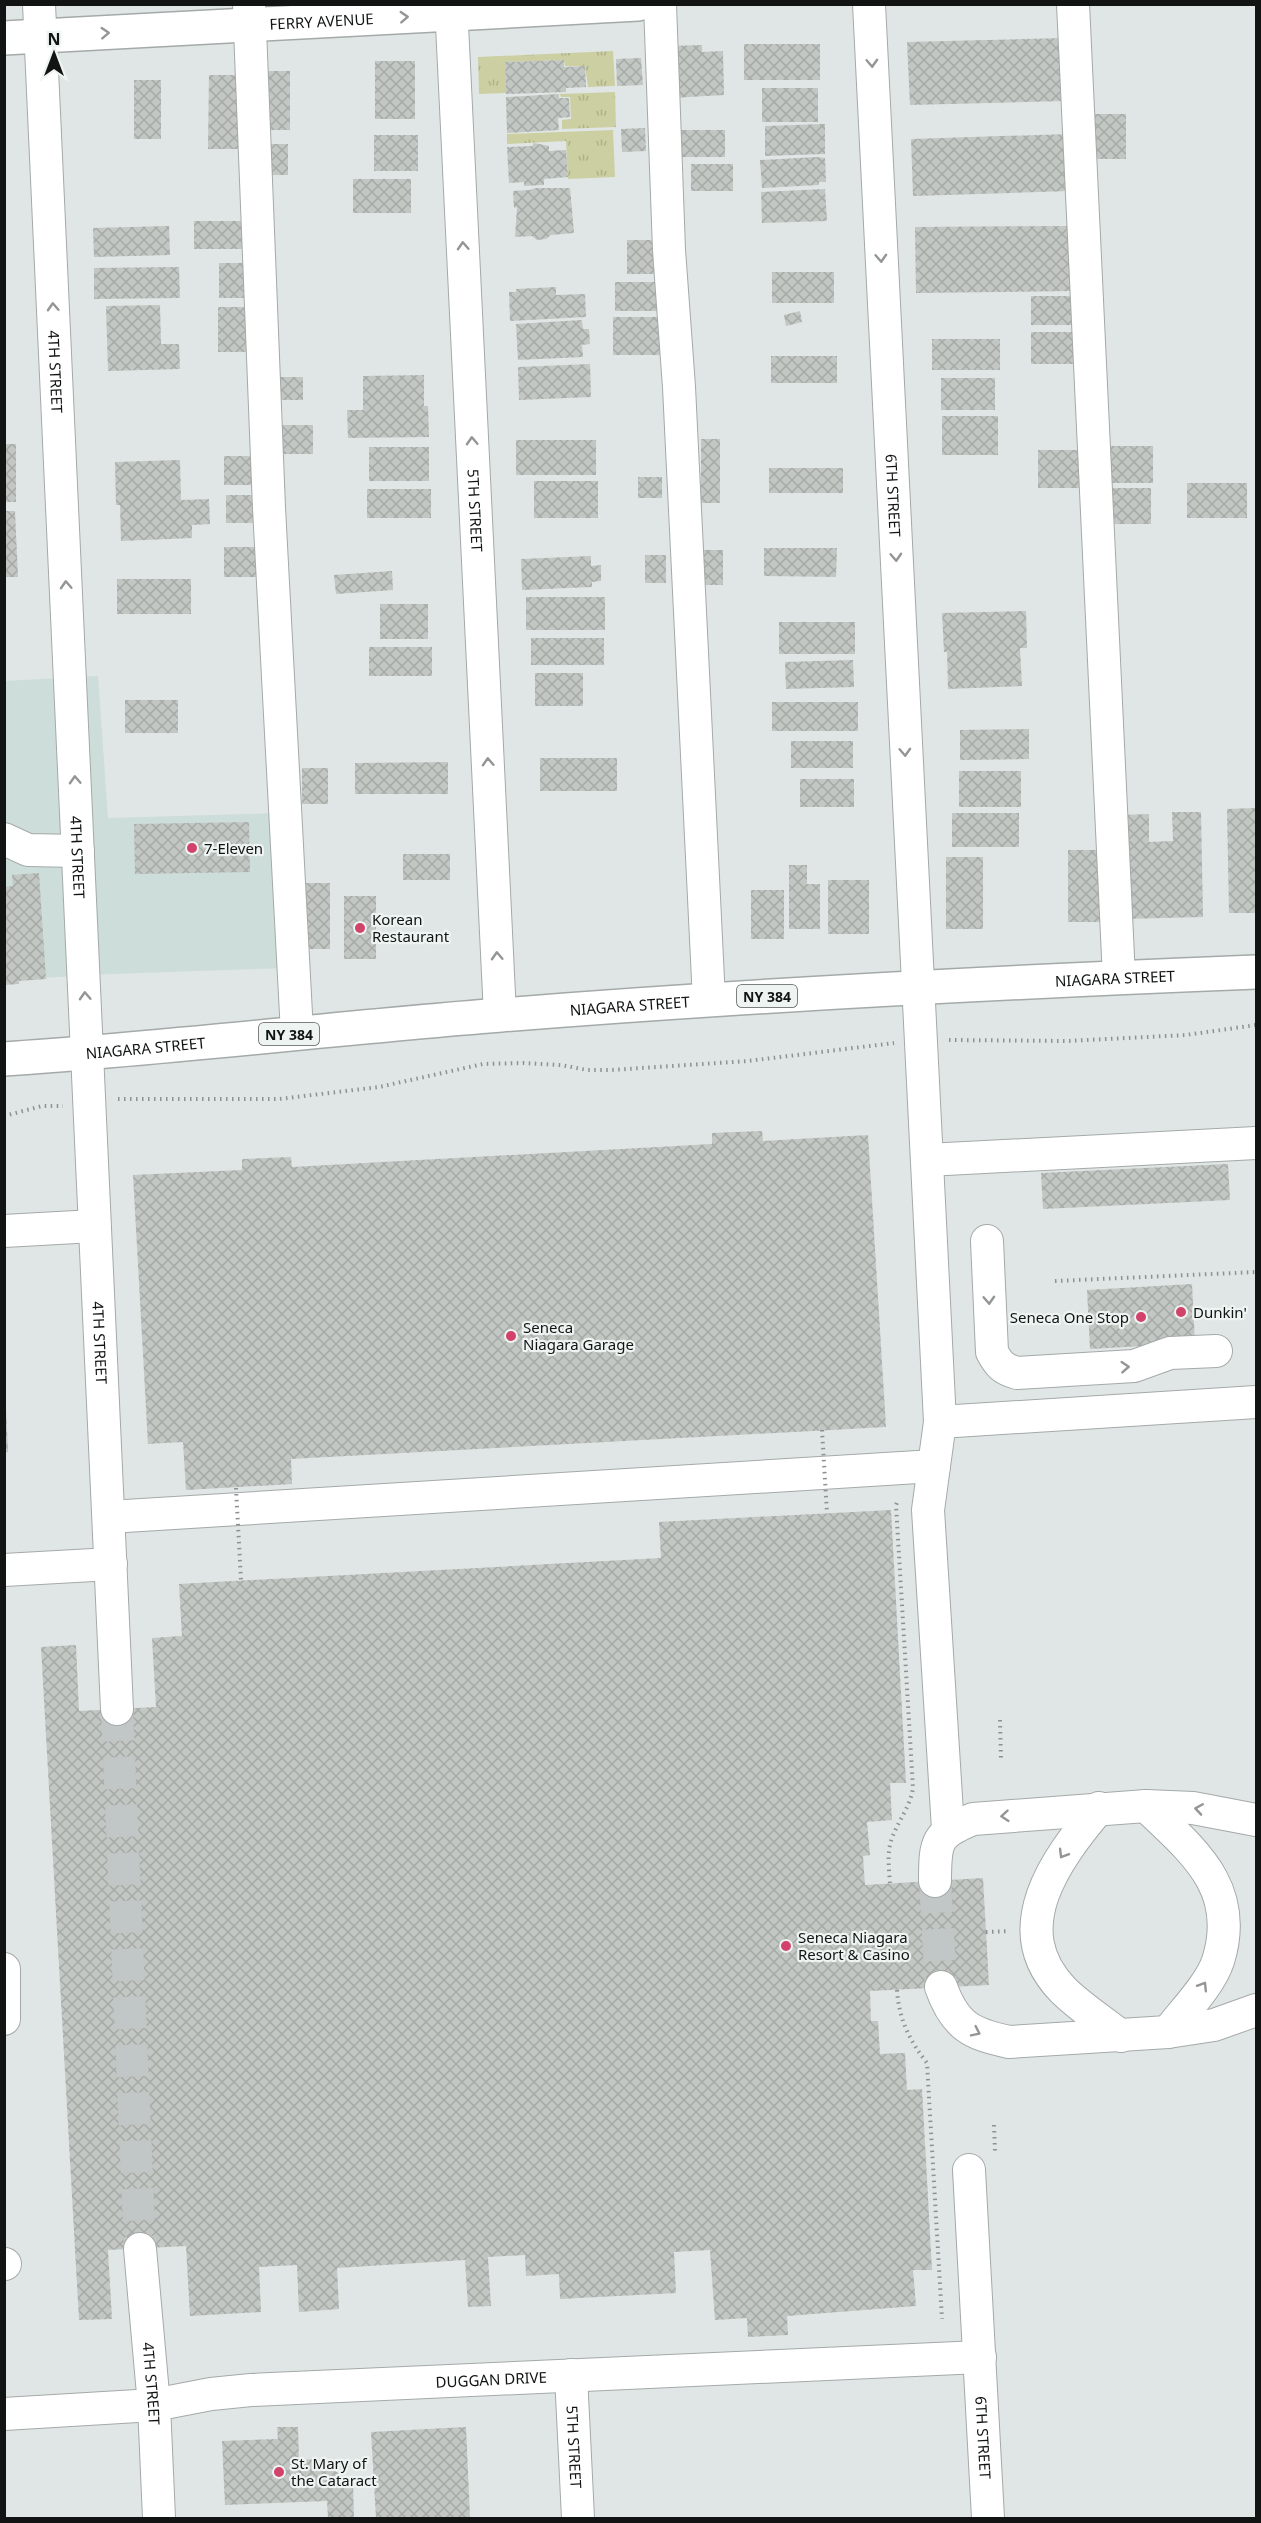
<svg xmlns="http://www.w3.org/2000/svg" width="1261" height="2523" viewBox="0 0 1261 2523" font-family="'Noto Sans',sans-serif">
<defs>
<pattern id="grass-tufts" width="24" height="20" patternUnits="userSpaceOnUse" patternTransform="scale(1.5)"><rect width="24" height="20" fill="#cccfa2"/><path d="M3 7l-1-3M5 7V3M7 7l1-3M15 17l-1-3M17 17v-4M19 17l1-3" fill="none" stroke="#aeb18b"/></pattern>
<pattern id="building-cross-hatch" width="8" height="8" patternUnits="userSpaceOnUse" patternTransform="scale(1.5)"><rect width="8" height="8" fill="#c3c7c3"/><path d="M0 0l8 8M0 8l8-8" fill="none" stroke="#a6aaa7"/></pattern>
</defs>
<rect width="100%" height="100%" fill="#e0e6e5"/>
<path fill="#cdddd9" d="M 98,676 L 108,818 L 281,813 L 286,968 L 112,974 L 5,980 L 4,681 Z"/>
<g fill="url(#grass-tufts)">
<path d="M 613,51 L 615,86 L 588,87 L 585,66 L 565,66 L 564,60 L 505,62 L 506,93 L 479,94 L 478,57 Z"/>
<path d="M 615,92 L 616,127 L 562,129 L 562,120 L 571,119 L 570,97 L 561,97 L 560,94 Z"/>
<path d="M 613,130 L 615,177 L 568,179 L 566,141 L 507,144 L 507,134 Z"/>
</g>
<g fill="url(#building-cross-hatch)">
<path d="M 1063,38 L 1065,101 L 910,105 L 907,42 Z"/>
<rect x="744" y="44" width="76" height="36"/>
<path d="M 702,45 L 702,52 L 723,51 L 724,95 L 672,98 L 670,46 Z"/>
<path d="M 641,58 L 643,85 L 617,86 L 616,59 Z"/>
<path d="M 564,60 L 564,67 L 585,66 L 586,87 L 566,88 L 566,92 L 506,94 L 505,62 Z"/>
<rect x="375" y="61" width="40" height="58"/>
<rect x="264" y="71" width="26" height="59"/>
<path d="M 209,75 L 242,75 L 241,149 L 208,149 Z"/>
<rect x="134" y="80" width="27" height="59"/>
<rect x="762" y="88" width="56" height="34"/>
<path d="M 559,94 L 559,98 L 569,98 L 570,117 L 558,118 L 559,130 L 507,133 L 506,97 Z"/>
<rect x="1090" y="114" width="36" height="45"/>
<path d="M 825,124 L 825,154 L 765,156 L 765,126 Z"/>
<path d="M 645,128 L 646,151 L 622,152 L 621,129 Z"/>
<rect x="676" y="130" width="49" height="27"/>
<path d="M 1069,134 L 1071,191 L 913,196 L 911,139 Z"/>
<rect x="374" y="135" width="44" height="36"/>
<path d="M 534,143 L 549,146 L 549,151 L 566,150 L 568,177 L 544,179 L 544,185 L 524,186 L 524,182 L 509,183 L 507,147 L 532,146 Z"/>
<rect x="266" y="144" width="22" height="31"/>
<path d="M 817,157 L 825,158 L 826,182 L 819,182 L 819,185 L 762,188 L 760,160 Z"/>
<rect x="691" y="164" width="42" height="27"/>
<rect x="353" y="179" width="58" height="34"/>
<path d="M 535,188 L 570,188 L 574,233 L 551,235 L 546,239 L 537,240 L 532,236 L 515,237 L 517,207 L 514,208 L 513,191 L 530,190 Z"/>
<path d="M 825,189 L 827,221 L 762,223 L 761,192 Z"/>
<rect x="194" y="221" width="51" height="28"/>
<path d="M 169,226 L 170,255 L 94,257 L 93,228 Z"/>
<path d="M 1075,226 L 1075,291 L 916,293 L 915,227 Z"/>
<rect x="627" y="240" width="28" height="34"/>
<rect x="219" y="263" width="25" height="35"/>
<path d="M 179,267 L 180,298 L 94,299 L 94,268 Z"/>
<rect x="772" y="272" width="62" height="31"/>
<rect x="615" y="282" width="45" height="29"/>
<path d="M 556,287 L 556,295 L 585,294 L 586,317 L 510,321 L 509,292 L 516,292 L 516,289 Z"/>
<rect x="1031" y="296" width="42" height="29"/>
<path d="M 160,305 L 161,344 L 179,344 L 180,369 L 108,371 L 106,306 Z"/>
<rect x="218" y="307" width="32" height="45"/>
<path d="M 800,311 L 802,322 L 786,326 L 784,315 Z"/>
<rect x="613" y="317" width="51" height="38"/>
<path d="M 582,320 L 583,329 L 589,329 L 590,344 L 582,345 L 583,357 L 518,360 L 516,324 Z"/>
<rect x="1031" y="332" width="45" height="32"/>
<rect x="932" y="339" width="68" height="31"/>
<rect x="771" y="356" width="66" height="27"/>
<path d="M 590,364 L 591,397 L 519,400 L 518,367 Z"/>
<path d="M 424,375 L 424,406 L 428,406 L 429,437 L 348,438 L 347,410 L 363,410 L 363,376 Z"/>
<rect x="274" y="377" width="29" height="23"/>
<rect x="941" y="378" width="54" height="32"/>
<rect x="942" y="416" width="56" height="39"/>
<rect x="276" y="425" width="37" height="29"/>
<rect x="701" y="439" width="19" height="64"/>
<rect x="516" y="440" width="80" height="35"/>
<rect x="4" y="444" width="12" height="58"/>
<rect x="1109" y="446" width="44" height="37"/>
<rect x="369" y="447" width="60" height="34"/>
<rect x="1038" y="450" width="45" height="38"/>
<rect x="224" y="456" width="32" height="29"/>
<path d="M 180,460 L 181,500 L 209,499 L 210,524 L 192,525 L 192,538 L 121,541 L 120,505 L 116,505 L 115,462 Z"/>
<rect x="769" y="468" width="74" height="25"/>
<rect x="638" y="477" width="24" height="21"/>
<rect x="534" y="481" width="64" height="37"/>
<rect x="1187" y="483" width="60" height="35"/>
<rect x="1110" y="488" width="41" height="36"/>
<rect x="367" y="489" width="64" height="29"/>
<rect x="226" y="495" width="32" height="28"/>
<path d="M 4,511 L 15,511 L 18,577 L 4,577 Z"/>
<rect x="224" y="547" width="37" height="30"/>
<path d="M 764,548 L 837,548 L 836,577 L 764,576 Z"/>
<rect x="697" y="550" width="26" height="35"/>
<rect x="645" y="555" width="21" height="28"/>
<path d="M 591,556 L 591,566 L 601,565 L 601,581 L 592,582 L 592,587 L 522,590 L 521,559 Z"/>
<path d="M 392,571 L 393,590 L 336,594 L 334,575 Z"/>
<rect x="117" y="579" width="74" height="35"/>
<rect x="526" y="597" width="79" height="33"/>
<rect x="380" y="604" width="48" height="35"/>
<path d="M 1026,611 L 1027,648 L 1020,648 L 1022,686 L 948,689 L 947,652 L 944,652 L 942,613 Z"/>
<rect x="779" y="622" width="76" height="32"/>
<rect x="531" y="638" width="73" height="27"/>
<rect x="369" y="647" width="63" height="29"/>
<path d="M 853,660 L 854,687 L 786,689 L 785,662 Z"/>
<rect x="535" y="673" width="48" height="33"/>
<rect x="125" y="700" width="53" height="33"/>
<rect x="772" y="702" width="86" height="29"/>
<path d="M 1029,729 L 1029,759 L 960,760 L 960,730 Z"/>
<rect x="791" y="741" width="62" height="27"/>
<rect x="540" y="758" width="77" height="33"/>
<path d="M 448,762 L 448,794 L 355,794 L 355,763 Z"/>
<rect x="302" y="768" width="26" height="36"/>
<rect x="959" y="771" width="62" height="36"/>
<rect x="800" y="779" width="54" height="28"/>
<path d="M 1256,808 L 1256,913 L 1229,913 L 1227,809 Z"/>
<path d="M 1172,812 L 1201,812 L 1203,917 L 1125,919 L 1122,815 L 1149,814 L 1149,842 L 1173,841 Z"/>
<rect x="952" y="813" width="67" height="34"/>
<path d="M 249,822 L 250,872 L 135,874 L 134,824 Z"/>
<rect x="1068" y="850" width="36" height="72"/>
<rect x="403" y="854" width="47" height="26"/>
<rect x="946" y="857" width="37" height="72"/>
<path d="M 789,865 L 807,865 L 807,884 L 820,884 L 820,929 L 789,929 Z"/>
<path d="M 39,873 L 46,979 L 19,981 L 19,984 L 4,985 L 4,887 L 13,886 L 12,875 Z"/>
<rect x="828" y="880" width="41" height="54"/>
<rect x="299" y="883" width="31" height="66"/>
<rect x="751" y="890" width="33" height="49"/>
<rect x="344" y="896" width="32" height="63"/>
<path d="M 762,1131 L 763,1141 L 868,1135 L 886,1427 L 291,1459 L 292,1484 L 186,1490 L 183,1442 L 148,1444 L 133,1175 L 242,1170 L 242,1159 L 291,1157 L 292,1167 L 712,1144 L 712,1133 Z"/>
<path d="M 1228,1164 L 1230,1200 L 1043,1209 L 1041,1173 Z"/>
<path d="M 1192,1284 L 1195,1343 L 1090,1349 L 1087,1290 Z"/>
<path d="M 4,1408 L 6,1408 L 8,1452 L 4,1453 Z"/>
<path d="M 891,1510 L 906,1783 L 890,1783 L 892,1820 L 867,1822 L 870,1855 L 863,1856 L 865,1885 L 983,1878 L 989,1985 L 870,1991 L 871,2021 L 878,2021 L 880,2054 L 905,2053 L 907,2090 L 922,2089 L 932,2270 L 913,2270 L 916,2306 L 787,2316 L 788,2335 L 748,2337 L 747,2318 L 715,2320 L 710,2250 L 674,2252 L 676,2293 L 560,2299 L 559,2274 L 526,2276 L 525,2255 L 488,2257 L 491,2306 L 468,2307 L 465,2260 L 337,2268 L 339,2309 L 299,2312 L 297,2265 L 259,2267 L 261,2312 L 190,2316 L 186,2246 L 108,2250 L 112,2319 L 79,2320 L 41,1647 L 76,1645 L 79,1711 L 156,1707 L 152,1638 L 182,1636 L 179,1584 L 661,1558 L 659,1522 Z"/>
<path d="M 277,2427 L 298,2427 L 299,2460 L 317,2459 L 353,2483 L 354,2518 L 328,2518 L 327,2501 L 225,2505 L 222,2441 L 278,2439 Z"/>
<path d="M 466,2427 L 470,2518 L 376,2518 L 371,2432 Z"/>
</g>
<g fill="none" stroke-linecap="round" stroke-linejoin="round">
<g stroke="#c1c6c6" stroke-width="32" stroke-dasharray="32 16" stroke-linecap="butt">
<path d="M 117,1709 L 140,2249"/>
<path d="M 935,1881 L 941,1987"/>
</g>
<g stroke="#a4aaa8" stroke-width="34">
<g id="minor">
<path id="s1" d="M 39,4 L 117,1709"/>
<path d="M 249,4 L 269,508 L 297,1033"/>
<path id="s2" d="M 451,4 L 500,1015"/>
<path d="M 660,4 L 669,250 L 679,387 L 709,1000"/>
<path id="s3" d="M 869,4 L 940,1422 L 928,1510 L 948,1829"/>
<path d="M 1073,4 L 1119,978"/>
<path d="M 4,839 L 28,850 L 78,851"/>
<path d="M 927,1160 L 1256,1143"/>
<path d="M 4,1231 L 94,1226"/>
<path d="M 987,1241 L 992,1352 C 999,1365 1003,1369 1017,1373 L 1134,1366 L 1170,1353 L 1216,1351"/>
<path d="M 940,1422 L 1256,1402"/>
<path d="M 109,1517 L 934,1466"/>
<path d="M 4,1570 L 111,1564"/>
<path d="M 1146,1806 C 1193,1851 1241,1888 1218,1961 C 1210,1985 1183,2012 1168,2032"/>
<path d="M 1099,1808 C 1056,1859 1004,1929 1063,1990 C 1080,2007 1102,2021 1121,2036"/>
<path d="M 935,1881 C 935,1841 936,1834 973,1819 L 1146,1806 L 1193,1808 L 1256,1820"/>
<path d="M 4,1969 L 4,2019"/>
<path d="M 941,1987 C 955,2026 971,2034 1009,2042 L 1168,2032 L 1214,2025 L 1256,2010"/>
<path id="s4" d="M 969,2170 L 988,2518"/>
<path id="s5" d="M 140,2249 L 154,2405 L 159,2518"/>
<path d="M 4,2264 L 5,2264"/>
<path id="s6" d="M 571,2375 L 578,2518"/>
<path id="s7" d="M 4,2414 L 154,2405 L 211,2394 L 251,2390 L 980,2357"/>
</g>
</g>
<g stroke="#a4aaa8" stroke-width="36">
<g id="major">
<path id="s8" d="M 4,38 L 638,4"/>
</g>
</g>
<g stroke="#a4aaa8" stroke-width="36">
<g id="highway">
<path id="s9" d="M 4,1059 C 170,1048 335,1028 501,1015 C 752,995 1004,982 1256,972"/>
</g>
</g>
<g stroke="#8d9190" stroke-width="4" stroke-dasharray="1.5 4.5" stroke-linecap="butt">
<path d="M 949,1040 L 1067,1041 L 1186,1035 L 1256,1025"/>
<path d="M 118,1099 L 279,1099 L 379,1087 L 483,1064 L 523,1063 L 561,1065 L 587,1070 L 611,1070 L 748,1061 L 894,1043"/>
<path d="M 4,1116 L 42,1106 L 63,1106"/>
<path d="M 1055,1281 L 1256,1272"/>
<path d="M 1000,1720 L 1001,1759"/>
<path d="M 890,1883 C 889,1869 887,1854 891,1841 C 897,1822 910,1808 913,1788 L 896,1505 L 898,1500"/>
<path d="M 986,1932 L 1010,1931"/>
<path d="M 897,1990 C 899,2019 909,2040 927,2063 L 942,2319"/>
<path d="M 994,2125 L 995,2151"/>
</g>
<use href="#minor" stroke="#fff" stroke-width="32"/>
<use href="#major" stroke="#fff" stroke-width="33"/>
<use href="#highway" stroke="#fff" stroke-width="33"/>
<g stroke="#8d9190" stroke-width="4" stroke-dasharray="1.5 4.5" stroke-linecap="butt">
<path d="M 822,1430 L 827,1513"/>
<path d="M 236,1488 L 241,1580"/>
</g>
</g>
<defs><path id="oneway-chevron" d="M-2-3.5L2.5 0L-2 3.5" fill="none" stroke-width="1.6" stroke-linecap="round" stroke-linejoin="round" transform="scale(1.5)"/></defs>
<g stroke="#949595">
<use href="#oneway-chevron" transform="translate(404 17) rotate(-3)"/>
<use href="#oneway-chevron" transform="translate(105 33) rotate(-3)"/>
<use href="#oneway-chevron" transform="translate(872 63) rotate(87)"/>
<use href="#oneway-chevron" transform="translate(463 246) rotate(-93)"/>
<use href="#oneway-chevron" transform="translate(881 258) rotate(87)"/>
<use href="#oneway-chevron" transform="translate(53 307) rotate(-93)"/>
<use href="#oneway-chevron" transform="translate(472 441) rotate(-93)"/>
<use href="#oneway-chevron" transform="translate(896 557) rotate(87)"/>
<use href="#oneway-chevron" transform="translate(66 585) rotate(-93)"/>
<use href="#oneway-chevron" transform="translate(905 752) rotate(87)"/>
<use href="#oneway-chevron" transform="translate(488 762) rotate(-93)"/>
<use href="#oneway-chevron" transform="translate(75 780) rotate(-93)"/>
<use href="#oneway-chevron" transform="translate(497 956) rotate(-93)"/>
<use href="#oneway-chevron" transform="translate(85 996) rotate(-93)"/>
<use href="#oneway-chevron" transform="translate(989 1300) rotate(87)"/>
<use href="#oneway-chevron" transform="translate(1125 1367) rotate(-4)"/>
<use href="#oneway-chevron" transform="translate(1199 1809) rotate(-171)"/>
<use href="#oneway-chevron" transform="translate(1005 1816) rotate(175)"/>
<use href="#oneway-chevron" transform="translate(1063 1854) rotate(121)"/>
<use href="#oneway-chevron" transform="translate(1203 1986) rotate(-58)"/>
<use href="#oneway-chevron" transform="translate(976 2032) rotate(26)"/>
</g>
<g fill="#d1436b" stroke="#edf4f2" stroke-width="2">
<circle cx="192" cy="848" r="6"/>
<circle cx="360" cy="928" r="6"/>
<circle cx="1181" cy="1312" r="6"/>
<circle cx="1141" cy="1317" r="6"/>
<circle cx="511" cy="1336" r="6"/>
<circle cx="786" cy="1946" r="6"/>
<circle cx="279" cy="2472" r="6"/>
</g>
<g text-anchor="middle" dominant-baseline="central" stroke-width="4.5" stroke-linejoin="round" paint-order="stroke">
<g fill="#edf4f2" stroke="#545757" stroke-width="1.5">
<rect x="737" y="985" width="60" height="22" rx="4.5"/>
<rect x="259" y="1023" width="60" height="22" rx="4.5"/>
</g>
<g font-size="14" font-weight="bold" fill="#121414">
<text x="767" y="996">NY 384</text>
<text x="289" y="1034">NY 384</text>
</g>
<g font-size="15" fill="#121414" stroke="#edf4f2">
<text stroke="none"><textPath href="#s8" startOffset="318">FERRY AVENUE</textPath></text>
<text stroke="none"><textPath href="#s1" startOffset="368">4TH STREET</textPath></text>
<text stroke="none"><textPath href="#s3" startOffset="492">6TH STREET</textPath></text>
<text stroke="none"><textPath href="#s2" startOffset="507">5TH STREET</textPath></text>
<text stroke="none"><textPath href="#s1" startOffset="854">4TH STREET</textPath></text>
<text stroke="none"><textPath href="#s9" startOffset="1114">NIAGARA STREET</textPath></text>
<text stroke="none"><textPath href="#s9" startOffset="628">NIAGARA STREET</textPath></text>
<text stroke="none"><textPath href="#s9" startOffset="142">NIAGARA STREET</textPath></text>
<text stroke="none"><textPath href="#s1" startOffset="1340">4TH STREET</textPath></text>
<text stroke="none"><textPath href="#s7" startOffset="489">DUGGAN DRIVE</textPath></text>
<text stroke="none"><textPath href="#s5" startOffset="135">4TH STREET</textPath></text>
<text stroke="none"><textPath href="#s4" startOffset="268">6TH STREET</textPath></text>
<text stroke="none"><textPath href="#s6" startOffset="72">5TH STREET</textPath></text>
</g>
<g font-size="15" fill="#121414" stroke="#edf4f2" text-anchor="start">
<text x="204" y="848">7-Eleven</text>
<text x="372" y="919">Korean<tspan x="372" dy="17">Restaurant</tspan></text>
<text x="1193" y="1312">Dunkin'</text>
<text x="1129" y="1317" text-anchor="end">Seneca One Stop</text>
<text x="523" y="1327">Seneca<tspan x="523" dy="17">Niagara Garage</tspan></text>
<text x="798" y="1937">Seneca Niagara<tspan x="798" dy="17">Resort &amp; Casino</tspan></text>
<text x="291" y="2463">St. Mary of<tspan x="291" dy="17">the Cataract</tspan></text>
</g>
</g>
<rect width="1261" height="2523" fill="none" stroke="#121414" stroke-width="12"/>
<g transform="translate(54 54)" stroke="#edf4f2" stroke-width="4.5" paint-order="stroke">
<path d="M0-4.5L10 22L0 15L-10 22Z" fill="#121414"/>
<text y="-9" font-size="16" font-weight="bold" text-anchor="middle" fill="#121414">N</text>
</g>
</svg>
